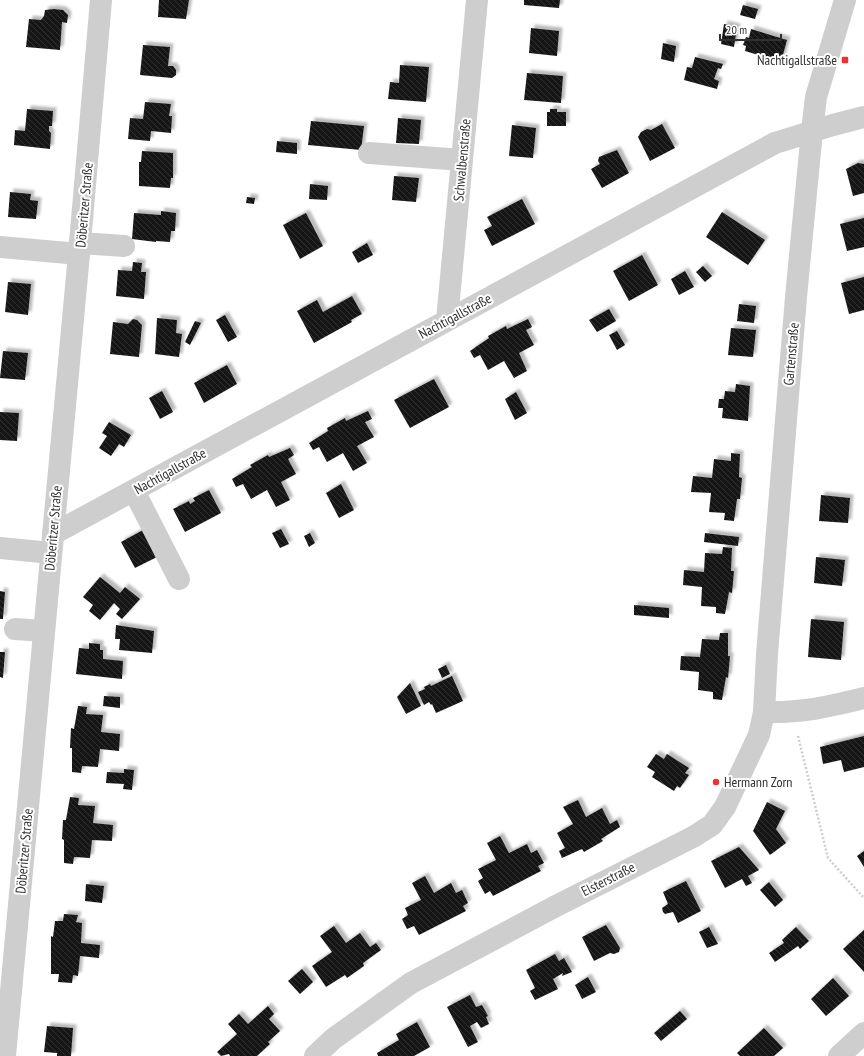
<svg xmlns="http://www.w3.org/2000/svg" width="864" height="1056" viewBox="0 0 864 1056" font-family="'PT Sans Narrow',sans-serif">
<defs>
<pattern id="building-back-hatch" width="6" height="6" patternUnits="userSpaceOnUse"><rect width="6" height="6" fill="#181818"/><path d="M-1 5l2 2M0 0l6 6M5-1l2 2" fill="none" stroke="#313131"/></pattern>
<filter id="shadow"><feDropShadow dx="3.5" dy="-3.5" stdDeviation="1" flood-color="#0004"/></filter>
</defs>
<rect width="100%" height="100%" fill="#fff"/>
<g fill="url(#building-back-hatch)" filter="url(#shadow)">
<path d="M 159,0 L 189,0 L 186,19 L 158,17 Z"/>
<path d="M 524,0 L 560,0 L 559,8 L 524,5 Z"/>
<path d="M 743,5 L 758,9 L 755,19 L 740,15 Z"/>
<path d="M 54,9 L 63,10 L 68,15 L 67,23 L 62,22 L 60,50 L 26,47 L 29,19 L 41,20 L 44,16 L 45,10 Z"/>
<path d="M 724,24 L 737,27 L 734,47 L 721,44 Z"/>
<path d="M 531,28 L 559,31 L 557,56 L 529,53 Z"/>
<path d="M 751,29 L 787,40 L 781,62 L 745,51 L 746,46 L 743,45 L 746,37 L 749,38 Z"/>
<path d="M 663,43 L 676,46 L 674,62 L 661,59 Z"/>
<path d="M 143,45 L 170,47 L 168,66 L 173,66 L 176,70 L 176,75 L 172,78 L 140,75 Z"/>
<path d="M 695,57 L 723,64 L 721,69 L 718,68 L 714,79 L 719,81 L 717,89 L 684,80 L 687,67 L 692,68 Z"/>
<path d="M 400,65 L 429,67 L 426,102 L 388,99 L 390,82 L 399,83 Z"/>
<path d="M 527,73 L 563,76 L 561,103 L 524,100 Z"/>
<path d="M 145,102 L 171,104 L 169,116 L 172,116 L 171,133 L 151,131 L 150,141 L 128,139 L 130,118 L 143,119 Z"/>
<path d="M 27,109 L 53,111 L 52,126 L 49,126 L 49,131 L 51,133 L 50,149 L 14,145 L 15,130 L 25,131 Z"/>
<path d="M 550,109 L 557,109 L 557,112 L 566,112 L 566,126 L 547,126 L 547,112 L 550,112 Z"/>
<path d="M 398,118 L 421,120 L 419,144 L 396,143 Z"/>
<path d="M 311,121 L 364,126 L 361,150 L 308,145 Z"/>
<path d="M 662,124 L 675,148 L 650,161 L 638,137 L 641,132 L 647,129 L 651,130 Z"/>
<path d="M 512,125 L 536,128 L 533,158 L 509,156 Z"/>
<path d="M 277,141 L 297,143 L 297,154 L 276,152 Z"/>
<path d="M 617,150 L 629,173 L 602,188 L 591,169 L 600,164 L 598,161 L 599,157 Z"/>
<path d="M 142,151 L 173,153 L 173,178 L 171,178 L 170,188 L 139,186 L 139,162 L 141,162 Z"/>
<path d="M 858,163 L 864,164 L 864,193 L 853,196 L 846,169 Z"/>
<path d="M 394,176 L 419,178 L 416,202 L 392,200 Z"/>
<path d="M 310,184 L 328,186 L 327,200 L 309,199 Z"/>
<path d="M 10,192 L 31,194 L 30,200 L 38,201 L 36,219 L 8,217 Z"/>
<path d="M 247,197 L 255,198 L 254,204 L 246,203 Z"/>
<path d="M 522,199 L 535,224 L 492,246 L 484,230 L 492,226 L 487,217 Z"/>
<path d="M 161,211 L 176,213 L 175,231 L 171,231 L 170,242 L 156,241 L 156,242 L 132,239 L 134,213 L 161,215 Z"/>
<path d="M 722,212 L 765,240 L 748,265 L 706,237 Z"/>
<path d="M 306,213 L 323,246 L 300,259 L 283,225 Z"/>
<path d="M 864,218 L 864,247 L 847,251 L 840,224 Z"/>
<path d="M 367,243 L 373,255 L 358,263 L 352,252 Z"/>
<path d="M 642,255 L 658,285 L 629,301 L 613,271 Z"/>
<path d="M 133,262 L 142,263 L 141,272 L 146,272 L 144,299 L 116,296 L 118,270 L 132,271 Z"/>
<path d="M 703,266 L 712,276 L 705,282 L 696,272 Z"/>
<path d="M 685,271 L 694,287 L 679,295 L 671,279 Z"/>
<path d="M 864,277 L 864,310 L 849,314 L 841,283 Z"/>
<path d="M 8,282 L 31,284 L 28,315 L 5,312 Z"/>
<path d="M 352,296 L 362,314 L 351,320 L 352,322 L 314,343 L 297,311 L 317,300 L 323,312 Z"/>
<path d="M 739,304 L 756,306 L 754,323 L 737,321 Z"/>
<path d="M 609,309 L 616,321 L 597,332 L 589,320 Z"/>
<path d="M 225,315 L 237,337 L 228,342 L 216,320 Z"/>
<path d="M 157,318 L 177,320 L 176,333 L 182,334 L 179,357 L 155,354 Z"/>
<path d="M 133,319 L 137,320 L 142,325 L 139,357 L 110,354 L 113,322 L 128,324 Z"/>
<path d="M 528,319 L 532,327 L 526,330 L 534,345 L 519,353 L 527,371 L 514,378 L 504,361 L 488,370 L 480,355 L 474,358 L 470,351 L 489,338 L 488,336 L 506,326 L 507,329 Z"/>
<path d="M 195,321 L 201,323 L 190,345 L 185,342 Z"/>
<path d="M 731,328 L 756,330 L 753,357 L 728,355 Z"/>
<path d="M 617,331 L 625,345 L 617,350 L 609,335 Z"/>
<path d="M 3,351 L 28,353 L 25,380 L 0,378 Z"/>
<path d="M 227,365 L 237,384 L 204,403 L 194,383 Z"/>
<path d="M 434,379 L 449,407 L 410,428 L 394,400 Z"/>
<path d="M 736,384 L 750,386 L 748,421 L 722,418 L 723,408 L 718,408 L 719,399 L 724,399 L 725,391 L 735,392 Z"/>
<path d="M 162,391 L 173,412 L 160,419 L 149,398 Z"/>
<path d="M 516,392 L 527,413 L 515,420 L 505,399 Z"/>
<path d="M 368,411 L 372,419 L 365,422 L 374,437 L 357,446 L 367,463 L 353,471 L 343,453 L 327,462 L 319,447 L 313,450 L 309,443 L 328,431 L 327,428 L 345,418 L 346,421 Z"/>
<path d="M 0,412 L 19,413 L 17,441 L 0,440 Z"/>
<path d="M 109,422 L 131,435 L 124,447 L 119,444 L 111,456 L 99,448 L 107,436 L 102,433 Z"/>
<path d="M 290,448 L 294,455 L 288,459 L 296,474 L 281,482 L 290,500 L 276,507 L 267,490 L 251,499 L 243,484 L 236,487 L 232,479 L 252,467 L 250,465 L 268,455 L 269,457 Z"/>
<path d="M 731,453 L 740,454 L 739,477 L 742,478 L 740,499 L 737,499 L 734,521 L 724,520 L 725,513 L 709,512 L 711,493 L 691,492 L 693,476 L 712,478 L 714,459 L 731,461 Z"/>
<path d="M 341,484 L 354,510 L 339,518 L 326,493 Z"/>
<path d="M 209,490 L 221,513 L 185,532 L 173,509 L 189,501 L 190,504 L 195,501 L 193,498 Z"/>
<path d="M 821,495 L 850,498 L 848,523 L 819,521 Z"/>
<path d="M 145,529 L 159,556 L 135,568 L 121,542 Z"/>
<path d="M 281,529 L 289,544 L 280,548 L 272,533 Z"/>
<path d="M 310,533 L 315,543 L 309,547 L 304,536 Z"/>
<path d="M 705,533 L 739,537 L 738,546 L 704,542 Z"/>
<path d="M 723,547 L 732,548 L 731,571 L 734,571 L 732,593 L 729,592 L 725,614 L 716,613 L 716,607 L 701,606 L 702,587 L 683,585 L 684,570 L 704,572 L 705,553 L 722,554 Z"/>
<path d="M 816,557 L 845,560 L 842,586 L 814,583 Z"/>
<path d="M 100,577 L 120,593 L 125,587 L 140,599 L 122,619 L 116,614 L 120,609 L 114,603 L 100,620 L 89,611 L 93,605 L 83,597 Z"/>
<path d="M 0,591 L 5,592 L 3,619 L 0,619 Z"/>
<path d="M 634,605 L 669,608 L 669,618 L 634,615 Z"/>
<path d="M 811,619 L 844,622 L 841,660 L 808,657 Z"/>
<path d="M 116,625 L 154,631 L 152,653 L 119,650 L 120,639 L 115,639 Z"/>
<path d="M 720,633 L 728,633 L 728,656 L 730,656 L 728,678 L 726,677 L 722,700 L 713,699 L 713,692 L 698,690 L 699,672 L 680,670 L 681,656 L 700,657 L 702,639 L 719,640 Z"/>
<path d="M 89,643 L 100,644 L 100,650 L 103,650 L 103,659 L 123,661 L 122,679 L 76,674 L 79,648 L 89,649 Z"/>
<path d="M 0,652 L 5,652 L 3,678 L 0,677 Z"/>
<path d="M 446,665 L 450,674 L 442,678 L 438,669 Z"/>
<path d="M 452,676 L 463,701 L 436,713 L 432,704 L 431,705 L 429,702 L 424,705 L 418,692 L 425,689 L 424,687 L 430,684 L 431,686 Z"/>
<path d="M 410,683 L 421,706 L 406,714 L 397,697 Z"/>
<path d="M 104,696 L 120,697 L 120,708 L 103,706 Z"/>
<path d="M 78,706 L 87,707 L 86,714 L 103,715 L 101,732 L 120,734 L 119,751 L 100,749 L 98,767 L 82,766 L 81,773 L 72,772 L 72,748 L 70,748 L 71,728 L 74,729 Z"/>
<path d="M 864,736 L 864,767 L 844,772 L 841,760 L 823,764 L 820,747 Z"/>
<path d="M 656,754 L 664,759 L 667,754 L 689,768 L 685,773 L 689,775 L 680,788 L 677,786 L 674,791 L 652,777 L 655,772 L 647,767 Z"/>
<path d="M 124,769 L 134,770 L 132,790 L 123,789 L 124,784 L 106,783 L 107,772 L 124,773 Z"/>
<path d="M 70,797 L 79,798 L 78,805 L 95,806 L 93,823 L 113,825 L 112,841 L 92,840 L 90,858 L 74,857 L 73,864 L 64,863 L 64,840 L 62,839 L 63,820 L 66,820 Z"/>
<path d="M 578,800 L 586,817 L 602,808 L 610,824 L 617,820 L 620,827 L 601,839 L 603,841 L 584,852 L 582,849 L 562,858 L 559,851 L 565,848 L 557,833 L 573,824 L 563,807 Z"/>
<path d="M 767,802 L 785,811 L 776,829 L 786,843 L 770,855 L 753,831 Z"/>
<path d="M 500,836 L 509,853 L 527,844 L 531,853 L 537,850 L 544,863 L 538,866 L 541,871 L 493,896 L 490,891 L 485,894 L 478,881 L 483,878 L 478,869 L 496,860 L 487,843 Z"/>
<path d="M 739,847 L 759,870 L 748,876 L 752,883 L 746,886 L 742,879 L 725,888 L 711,861 Z"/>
<path d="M 864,851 L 864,867 L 857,856 Z"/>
<path d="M 425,876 L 434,893 L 451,883 L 456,893 L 462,890 L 468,903 L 463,906 L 466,911 L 419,935 L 414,926 L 407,929 L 402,919 L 408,915 L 405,908 L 421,900 L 412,883 Z"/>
<path d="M 686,881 L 701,911 L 678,923 L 673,912 L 665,914 L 663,912 L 662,908 L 668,904 L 663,892 Z"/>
<path d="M 769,882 L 783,900 L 775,907 L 760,890 Z"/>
<path d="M 86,884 L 104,886 L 102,903 L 85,901 Z"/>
<path d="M 64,914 L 78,915 L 76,922 L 82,923 L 81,943 L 100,945 L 99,958 L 80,956 L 78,976 L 73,975 L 72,983 L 58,982 L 59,974 L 51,974 L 51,936 L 53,937 L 55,921 L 63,921 Z"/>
<path d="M 606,925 L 620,948 L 619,952 L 614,954 L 610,953 L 594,961 L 582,937 Z"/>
<path d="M 334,926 L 346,943 L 360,933 L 370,947 L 376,943 L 381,950 L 363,963 L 364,966 L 347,978 L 345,975 L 326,987 L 312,966 L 332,952 L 320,936 Z"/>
<path d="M 709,927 L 718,944 L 707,948 L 699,932 Z"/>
<path d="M 796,927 L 809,941 L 800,949 L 798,946 L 775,962 L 769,953 L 784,943 L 782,940 Z"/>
<path d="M 864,930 L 864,972 L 843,949 Z"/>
<path d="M 555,954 L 559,961 L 564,958 L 572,972 L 562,976 L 563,973 L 553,979 L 558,989 L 535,1000 L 530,991 L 535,988 L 526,970 Z"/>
<path d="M 302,969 L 313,982 L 300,994 L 288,981 Z"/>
<path d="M 588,977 L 596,992 L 582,999 L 575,985 Z"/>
<path d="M 833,978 L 849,996 L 826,1016 L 811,999 Z"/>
<path d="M 470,995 L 476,1007 L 482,1005 L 488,1016 L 486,1017 L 489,1024 L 481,1028 L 477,1022 L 470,1026 L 478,1042 L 468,1047 L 447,1007 Z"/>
<path d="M 268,1006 L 274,1014 L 269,1019 L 280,1031 L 268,1042 L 270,1044 L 257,1056 L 230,1056 L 229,1054 L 221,1056 L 217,1052 L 237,1034 L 228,1024 L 239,1014 L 248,1024 Z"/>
<path d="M 680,1011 L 687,1019 L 661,1041 L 654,1033 Z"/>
<path d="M 417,1022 L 430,1047 L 414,1056 L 378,1056 L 377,1053 L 399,1040 L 396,1034 Z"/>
<path d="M 47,1026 L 73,1028 L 71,1056 L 57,1056 L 57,1053 L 44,1052 Z"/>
<path d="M 764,1028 L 783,1048 L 774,1056 L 740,1056 L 737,1053 Z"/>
</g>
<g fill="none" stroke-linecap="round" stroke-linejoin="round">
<path stroke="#cecece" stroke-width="2.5" stroke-dasharray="2 2" stroke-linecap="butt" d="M 798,736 L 828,858 L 864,898"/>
<g stroke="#cecece" stroke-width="22">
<path d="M 369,153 L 462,160"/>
<path d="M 80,243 L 124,246"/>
<path d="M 0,247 L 79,254"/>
<path d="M 447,320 L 477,0"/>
<path d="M 134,491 L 179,579"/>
<path d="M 53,534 L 775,143 L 833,125 L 864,117"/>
<path d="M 0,548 L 51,553"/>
<path d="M 15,629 L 44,631"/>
<path d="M 764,712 C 803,713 827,707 864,698"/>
<path d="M 5,1056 L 79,254 L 101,0"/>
<path d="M 315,1056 L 333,1039 L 411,983 L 556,906 L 693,837 L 712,825 L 725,807 L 759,735 L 764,712 L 767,654 L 796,297 L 812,131 L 816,97 L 845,0"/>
<path d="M 839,1056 L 864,1033"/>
</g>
</g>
<g fill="#ee322d" stroke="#fff" stroke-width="1.5">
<rect x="841" y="56" width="8" height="8" rx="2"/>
<circle cx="716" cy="782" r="4"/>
</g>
<g text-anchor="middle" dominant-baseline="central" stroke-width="4" stroke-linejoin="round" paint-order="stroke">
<g font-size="14" fill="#313131" stroke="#fff" text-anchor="end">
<text x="837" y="60">Nachtigallstraße</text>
<text x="724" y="782" text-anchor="start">Hermann Zorn</text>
</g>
<g font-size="14" fill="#313131" stroke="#fff">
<text transform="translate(462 160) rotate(-85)">Schwalbenstraße</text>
<text transform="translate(84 205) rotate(-85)">Döberitzer Straße</text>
<text transform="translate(455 316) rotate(-28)">Nachtigallstraße</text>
<text transform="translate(791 354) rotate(-85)">Gartenstraße</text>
<text transform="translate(170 471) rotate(-29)">Nachtigallstraße</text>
<text transform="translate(53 528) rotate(-85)">Döberitzer Straße</text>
<text transform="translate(24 851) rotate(-85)">Döberitzer Straße</text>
<text transform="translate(608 879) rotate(-27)">Elsterstraße</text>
</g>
</g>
<path d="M720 34v6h61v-6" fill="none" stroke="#313131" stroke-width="2"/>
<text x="726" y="34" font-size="12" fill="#313131" stroke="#ffffff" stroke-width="3" paint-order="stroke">20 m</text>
</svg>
